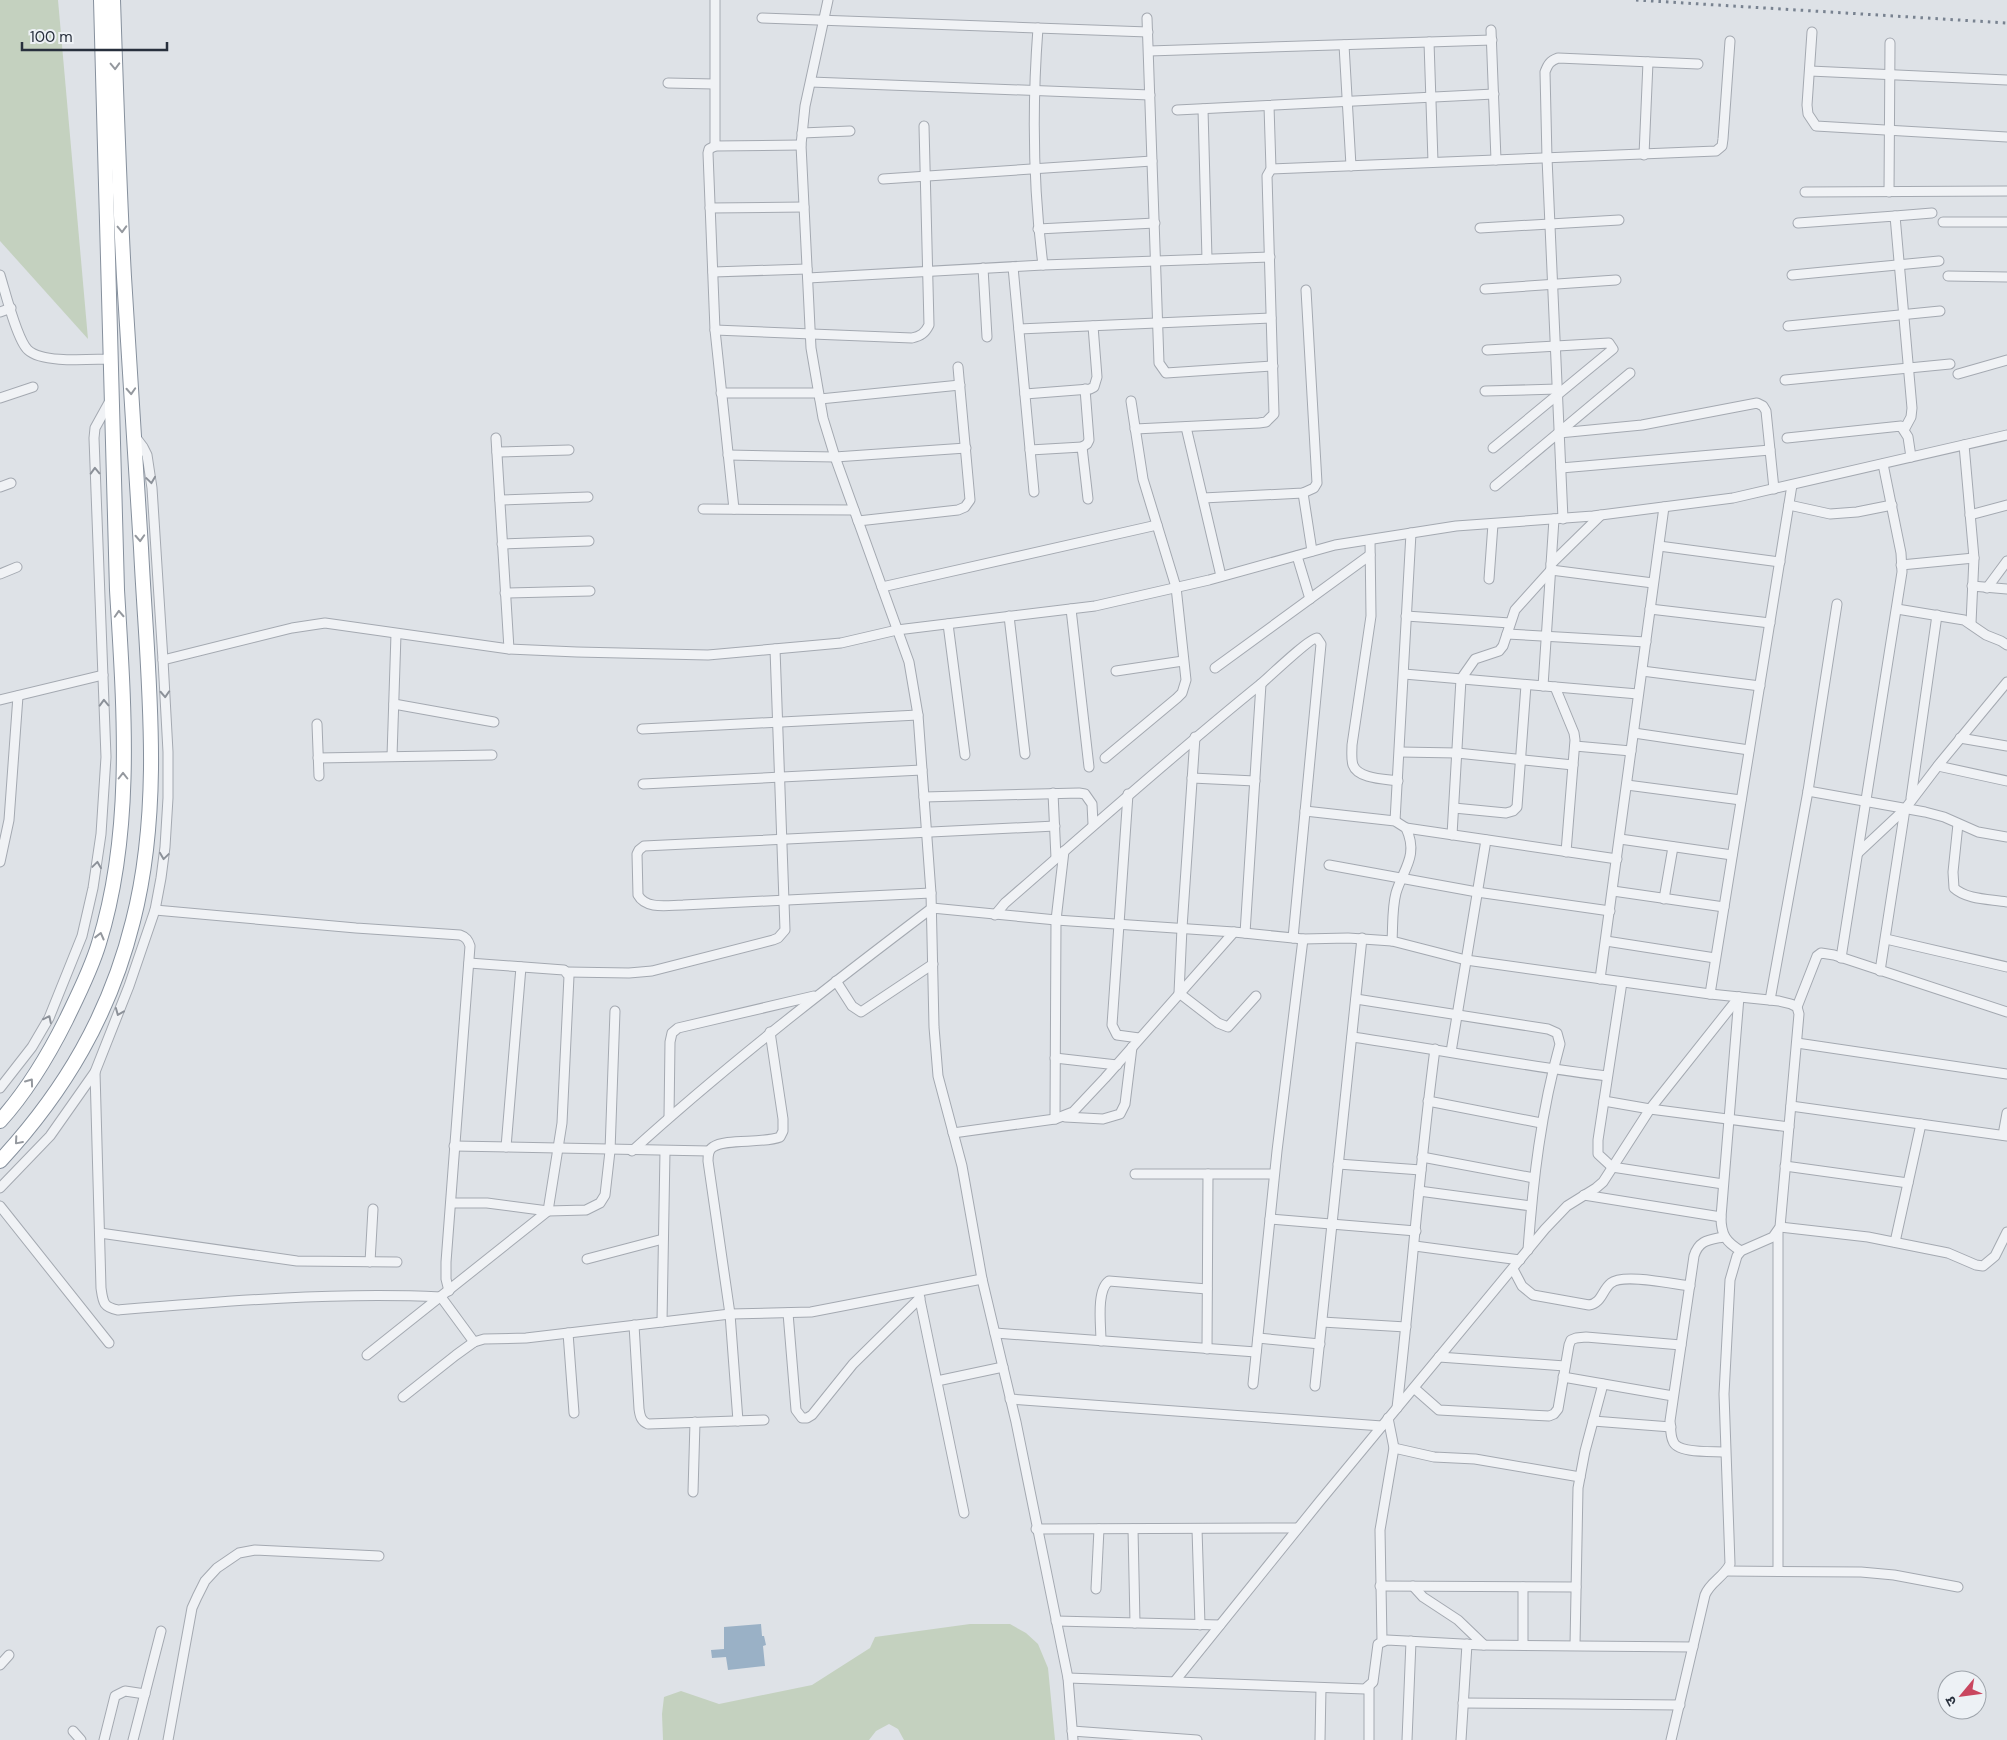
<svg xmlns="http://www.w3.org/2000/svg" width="2007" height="1740" viewBox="0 0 2007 1740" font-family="'DM Sans','Noto Sans Devanagari',sans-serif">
<rect width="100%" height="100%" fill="#dee2e7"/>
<g fill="#c4d1bf">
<path d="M 0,0 L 58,0 L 88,339 L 0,241 Z"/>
<path d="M 970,1624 L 1010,1624 L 1026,1633 L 1038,1644 L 1048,1668 L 1055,1740 L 904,1740 L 898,1729 L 889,1724 L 876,1731 L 869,1740 L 663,1740 L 662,1714 L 664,1697 L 681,1691 L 719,1704 L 812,1685 L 870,1648 L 875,1637 Z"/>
</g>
<path fill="#9ab1c6" d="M 761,1624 L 762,1636 L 764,1636 L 766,1645 L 763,1646 L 765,1666 L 728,1670 L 726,1657 L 712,1658 L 711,1650 L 724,1649 L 724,1627 Z"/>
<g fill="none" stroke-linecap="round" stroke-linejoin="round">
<g stroke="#a4a9b1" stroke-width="11">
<g id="minor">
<path d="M 715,0 L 715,146 L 801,145"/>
<path d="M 828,0 L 805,106 L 801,145 L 811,348 L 823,418 L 835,457 L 909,662 L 918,715 L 931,893 L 934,1027 L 938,1076 L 962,1166 L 982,1279 L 1016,1422 L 1068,1678 L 1073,1740"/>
<path d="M 762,18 L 1148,32"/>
<path d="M 1147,18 L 1159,363 L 1166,373 L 1273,366"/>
<path d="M 1038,28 C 1032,107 1033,187 1043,265"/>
<path d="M 1491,30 L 1496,160"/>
<path d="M 1812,32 L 1807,105 L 1808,114 L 1816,126 L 2007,137"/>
<path d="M 1429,42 L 1433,162"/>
<path d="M 1344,45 L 1351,166"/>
<path d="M 1149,51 L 1492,40"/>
<path d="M 1810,71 L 2007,80"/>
<path d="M 811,82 L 1150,95"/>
<path d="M 668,83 L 714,84"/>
<path d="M 1203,109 L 1207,259"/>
<path d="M 1177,110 L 1494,94"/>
<path d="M 802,133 L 850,131"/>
<path d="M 715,146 L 709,149 L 708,153 L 715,330 L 734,509"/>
<path d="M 1644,155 L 1648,62"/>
<path d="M 1271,169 L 1716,151 L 1722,146 L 1723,139 L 1730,41"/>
<path d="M 883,179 L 1152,161"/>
<path d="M 1805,192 L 2007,191"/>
<path d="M 1889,192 L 1890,43"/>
<path d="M 710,208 L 804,207"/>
<path d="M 1895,216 L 1932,213"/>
<path d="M 1943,222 L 2007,222"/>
<path d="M 1798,223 L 1895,216 L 1912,408 L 1911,417 L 1904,430"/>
<path d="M 1480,228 L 1619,220"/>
<path d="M 1038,229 L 1155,223"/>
<path d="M 1013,267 L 1034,492"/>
<path d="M 983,268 L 987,337"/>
<path d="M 713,272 L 807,269"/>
<path d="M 0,275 C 5,291 17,340 28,350 C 43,364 92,359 111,359"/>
<path d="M 1792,275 L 1939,261"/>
<path d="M 1948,276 L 2007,277"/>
<path d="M 808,278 L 1043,265 L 1270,257"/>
<path d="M 1485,289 L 1616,280"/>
<path d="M 0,312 L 11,308"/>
<path d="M 1788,326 L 1940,311"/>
<path d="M 1019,329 L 1271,318"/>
<path d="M 715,330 L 912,338 C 921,336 925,333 929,325 L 924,126"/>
<path d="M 1487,350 L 1609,343 L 1613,349 L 1493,448"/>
<path d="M 1958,374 L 2007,360"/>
<path d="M 1785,380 L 1950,364"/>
<path d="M 1485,391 L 1558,389"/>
<path d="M 721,393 L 818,393"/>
<path d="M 1025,394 L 1090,389 L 1094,387 L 1097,377 L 1093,326"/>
<path d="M 0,398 L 33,387"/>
<path d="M 820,399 L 960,385"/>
<path d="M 1186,427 L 1221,576"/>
<path d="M 1135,429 L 1259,423 L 1266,422 L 1274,414 L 1267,176 L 1271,169 L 1269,106"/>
<path d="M 1559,433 L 1642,425 L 1757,403 L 1763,406 L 1766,411 L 1774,489"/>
<path d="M 496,438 L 509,649"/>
<path d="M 1787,438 L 1901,426 L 1908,437 L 1911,457"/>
<path d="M 1964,445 L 1974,558 L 1971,623"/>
<path d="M 1082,447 L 1087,444 L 1089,440 L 1085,389"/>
<path d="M 1030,450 L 1082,447 L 1088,499"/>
<path d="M 497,452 L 569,450"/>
<path d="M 728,455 L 835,457 L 966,448"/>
<path d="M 1561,468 L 1770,450"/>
<path d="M 1495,486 L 1630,373"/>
<path d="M 0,487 L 11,483"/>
<path d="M 1303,493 L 1312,551"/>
<path d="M 1203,498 L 1303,493 L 1314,488 L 1317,483 L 1306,290"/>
<path d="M 500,500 L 588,497"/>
<path d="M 1789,505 L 1830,514 L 1857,512 L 1892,505"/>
<path d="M 703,509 L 854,510"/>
<path d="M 1970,515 L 2007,505"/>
<path d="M 1563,519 L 1547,158 L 1545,72 C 1548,64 1550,61 1558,58 L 1698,64"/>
<path d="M 858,521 L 958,510 L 965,507 L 970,500 L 958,367"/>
<path d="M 1370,540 L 1371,616 L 1352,745 C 1352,751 1351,759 1353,765 C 1358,779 1385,779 1398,781"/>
<path d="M 502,544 L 589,541"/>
<path d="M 1659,546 L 1780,562"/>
<path d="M 1297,556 L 1310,599"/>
<path d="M 1551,564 L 1601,515"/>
<path d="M 1901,565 L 1974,558"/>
<path d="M 0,574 L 17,567"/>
<path d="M 1489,579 L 1493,524"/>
<path d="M 1972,586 L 2007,589"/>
<path d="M 882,587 L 1157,525"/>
<path d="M 1987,588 L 2007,561"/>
<path d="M 505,593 L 590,591"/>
<path d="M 1071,609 L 1089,767"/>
<path d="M 1650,609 L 1770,623"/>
<path d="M 1897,609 L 1964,620 L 1986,635 L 2001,641 L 2007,645"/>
<path d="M 1009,616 L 1025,754"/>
<path d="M 1406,616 L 1510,623"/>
<path d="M 948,624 L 965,755"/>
<path d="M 1507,634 L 1646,642"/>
<path d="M 163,660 L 292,628 L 325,623 L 509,649 L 577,652 L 708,655 L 841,643 L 897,630 L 1095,606 L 1209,580 L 1335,545 L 1456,526 L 1593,516 L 1733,498 L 2007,435"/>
<path d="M 1215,668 L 1370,555"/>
<path d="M 1116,671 L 1183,661"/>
<path d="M 1642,671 L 1760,686"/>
<path d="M 1404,674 L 1638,694"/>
<path d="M 1543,686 L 1554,519"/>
<path d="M 1555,687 L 1574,733 L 1575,740 L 1566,852"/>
<path d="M 0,700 L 103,675"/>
<path d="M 394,704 L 494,722"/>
<path d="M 317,724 L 319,776"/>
<path d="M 642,729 L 918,715"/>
<path d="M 1634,733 L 1749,750"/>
<path d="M 1195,737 L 1182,928 L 1179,993 L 1218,1023 L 1228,1027 L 1256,996"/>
<path d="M 1960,738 L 2007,746"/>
<path d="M 1575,746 L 1631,751"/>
<path d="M 1400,752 L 1457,753 L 1573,765"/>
<path d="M 392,756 L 396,634"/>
<path d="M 318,758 L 492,755"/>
<path d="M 1105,758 L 1177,698 L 1182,693 L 1186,680 L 1176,587 L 1143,479 L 1131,401"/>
<path d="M 1938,766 L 2007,781"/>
<path d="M 1192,778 L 1255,781"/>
<path d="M 643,784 L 922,770"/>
<path d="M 1627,785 L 1741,800"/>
<path d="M 1808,791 L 1925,812 L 1944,817 L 1978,832 L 2007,837"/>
<path d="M 1053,793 L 1056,858"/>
<path d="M 1128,794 L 1112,1025 L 1117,1035 L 1139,1038"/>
<path d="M 924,797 L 1079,793 L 1085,794 L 1092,804 L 1093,824"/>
<path d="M 1911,798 L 1937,615"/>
<path d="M 1454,808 L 1506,813 L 1513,811 L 1517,807 L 1526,685"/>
<path d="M 1305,811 L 1395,821 L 1406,828 C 1419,856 1403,869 1396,893 C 1392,908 1393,925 1392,941"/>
<path d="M 1395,821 L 1411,533"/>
<path d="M 1958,824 L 1953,872 L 1954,888 C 1967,900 1991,899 2007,902"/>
<path d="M 1406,828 L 1617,859"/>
<path d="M 1452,835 L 1461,679 L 1475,659 L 1499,651 L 1503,646 L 1515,610 L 1551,570 L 1653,583"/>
<path d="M 1620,839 L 1732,855"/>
<path d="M 1858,853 L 1905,809 L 1940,763 L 2007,682"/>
<path d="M 0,862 L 9,820 L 18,696"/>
<path d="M 1329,865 L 1477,892 L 1610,911"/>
<path d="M 1613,891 L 1724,907"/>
<path d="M 931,893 L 683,905 C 669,905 646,910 638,895 L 637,854 L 639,850 L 644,846 L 1055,826"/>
<path d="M 1664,899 L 1673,847"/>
<path d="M 155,910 L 356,928 L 460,935 C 466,937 468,940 470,946 L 446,1262 L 446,1279 L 449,1291"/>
<path d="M 995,915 L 1005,903 C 1090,829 1174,754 1262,683 C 1271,675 1310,638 1317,638 L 1321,644 L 1293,938"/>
<path d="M 1234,932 L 1303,939 L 1348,938 L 1392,941 L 1466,960 L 1710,994 L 1779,1001 L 1791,1004 L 1797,1007 L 1799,1014 L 1780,1227 L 1773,1237 L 1741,1251 L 1737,1256 L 1730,1280 L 1724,1394 L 1730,1564 C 1724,1577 1710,1582 1705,1595 L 1671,1740"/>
<path d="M 1245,933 L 1261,684"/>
<path d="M 1886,939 L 2007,967"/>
<path d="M 1606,941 L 1715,958"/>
<path d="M 1841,958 L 1902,572 L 1901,553 L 1883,464"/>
<path d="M 1880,971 L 1905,809"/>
<path d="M 567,972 L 629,973 L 652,971 L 773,940 L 778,938 L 785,930 L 775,649"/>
<path d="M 1600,979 L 1664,507"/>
<path d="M 836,981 L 852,1006 L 861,1012 L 933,964"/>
<path d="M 1622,982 L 1598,1140 L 1598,1154 L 1612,1167 L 1723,1184"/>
<path d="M 1710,994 L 1792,485"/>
<path d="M 1739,997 L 1721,1217 C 1721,1235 1726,1242 1741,1251"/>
<path d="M 1356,999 L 1548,1029 L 1557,1033 L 1560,1044 C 1541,1112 1533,1180 1528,1250"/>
<path d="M 1770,1000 L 1808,791 L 1837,604"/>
<path d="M 1797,1007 L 1817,956 L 1821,953 L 1834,955 L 2007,1012"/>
<path d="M 1352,1037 C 1437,1049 1522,1066 1607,1076"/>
<path d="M 1797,1043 L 2007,1074"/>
<path d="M 1451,1052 L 1486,840"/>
<path d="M 1055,1058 L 1117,1065"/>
<path d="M 95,1072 L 101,1288 C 103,1302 103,1307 118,1310 C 226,1301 333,1292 441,1297 L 474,1342"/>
<path d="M 0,1088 L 32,1047 L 49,1018 L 82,936 L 93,888 L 101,834 L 106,757 L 94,438 L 95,428 L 111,399"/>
<path d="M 1428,1101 L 1541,1123"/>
<path d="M 1604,1101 L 1650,1109 L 1789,1127"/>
<path d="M 1791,1106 L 2007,1136"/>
<path d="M 669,1117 L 670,1042 L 672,1033 L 678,1028 L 814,996"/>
<path d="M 1065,1117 L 1103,1119 L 1120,1114 L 1125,1104 L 1132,1047"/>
<path d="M 1055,1119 L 1056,920 L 1064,851"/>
<path d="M 2003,1135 L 2007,1113"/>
<path d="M 454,1146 L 709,1151"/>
<path d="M 506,1147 L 521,967"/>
<path d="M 632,1151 C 728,1064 829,986 932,908 L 1056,920 L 1234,932 L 1105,1078 L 1073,1112 L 1055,1119 L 953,1133"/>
<path d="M 1422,1157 L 1534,1178"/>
<path d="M 1338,1164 L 1421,1170"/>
<path d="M 1785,1166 L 1908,1183"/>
<path d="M 1135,1174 L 1274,1174"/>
<path d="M 0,1188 L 50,1136 L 95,1072 L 129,986 L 155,910 L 161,878 L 165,847 L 168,798 L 168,752 L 163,660 L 152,488 L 147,455 L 143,447 L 134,435"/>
<path d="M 1419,1191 L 1531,1206"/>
<path d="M 1584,1195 L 1721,1217"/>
<path d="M 451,1203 L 487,1203 L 548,1211 L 586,1210 L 600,1203 L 605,1195 L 610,1151 L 615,1011"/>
<path d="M 0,1206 L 109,1343"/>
<path d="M 1270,1219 L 1416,1231"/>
<path d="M 1780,1227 L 1868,1237 L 1948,1253 L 1976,1265 L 1983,1266 L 1995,1256 L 2007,1232"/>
<path d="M 1778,1232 L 1778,1571"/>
<path d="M 100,1233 L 297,1261 L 397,1262"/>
<path d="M 1723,1237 C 1709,1240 1699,1240 1694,1256 L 1670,1421 C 1671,1427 1670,1435 1673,1441 C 1677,1454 1713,1451 1725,1452"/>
<path d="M 1895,1242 L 1921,1124"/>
<path d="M 1415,1246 L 1520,1260"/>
<path d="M 587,1259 L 663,1239"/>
<path d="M 370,1262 L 373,1209"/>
<path d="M 1513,1269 L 1522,1286 L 1533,1295 L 1589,1305 C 1602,1303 1602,1290 1611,1283 C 1623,1273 1673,1284 1690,1286"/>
<path d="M 919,1295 L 964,1513"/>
<path d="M 788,1313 L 796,1410 L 802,1418 L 807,1418 L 812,1415 L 853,1364 L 920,1298"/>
<path d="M 662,1322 L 665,1151"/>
<path d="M 1322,1322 L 1406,1327"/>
<path d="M 634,1325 L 639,1409 C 640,1416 641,1421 648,1424 L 764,1420"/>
<path d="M 568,1333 L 574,1413"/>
<path d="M 995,1333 L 1256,1352"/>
<path d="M 1258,1338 L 1320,1344"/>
<path d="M 1101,1341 C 1101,1326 1096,1290 1109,1281 L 1207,1289"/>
<path d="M 1207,1349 L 1208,1174"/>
<path d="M 367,1355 L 548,1211 L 562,1123 L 569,976 L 564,970 L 469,963"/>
<path d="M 1439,1357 L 1565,1366"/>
<path d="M 1563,1377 L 1673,1396"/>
<path d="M 937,1381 L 1003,1367"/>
<path d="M 1253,1384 L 1277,1151 L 1303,939"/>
<path d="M 1315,1386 L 1362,938"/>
<path d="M 1414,1388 L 1439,1410 L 1549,1416 L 1554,1414 L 1558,1409 L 1569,1345 L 1571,1340 L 1576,1338 L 1586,1337 L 1681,1345"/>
<path d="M 403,1397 L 456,1355 L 474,1342 L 484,1339 L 526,1338 L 730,1314 L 811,1312 L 982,1279"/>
<path d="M 1010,1399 L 1382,1426"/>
<path d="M 1397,1408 C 1411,1288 1419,1168 1435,1049"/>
<path d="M 738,1421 L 730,1314 L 708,1161 C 708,1156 708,1150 713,1147 C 726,1138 762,1144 780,1137 L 783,1131 L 783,1119 L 770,1032"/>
<path d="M 1593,1421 L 1671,1427"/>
<path d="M 1394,1448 L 1434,1457 L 1475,1459 L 1580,1477"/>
<path d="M 693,1492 L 695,1422"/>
<path d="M 1036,1529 L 1298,1528"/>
<path d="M 1133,1529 L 1135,1623"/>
<path d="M 1197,1529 L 1200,1625"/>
<path d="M 1726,1571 L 1861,1572 L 1894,1575 L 1958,1587"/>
<path d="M 1380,1586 L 1576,1587"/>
<path d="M 1413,1586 L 1423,1597 L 1458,1620 L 1484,1645"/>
<path d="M 1096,1589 L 1099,1529"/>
<path d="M 1056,1621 L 1220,1625"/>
<path d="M 1382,1641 L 1380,1530 L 1394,1448 L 1388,1418"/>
<path d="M 1523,1645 L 1523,1587"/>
<path d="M 1575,1645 L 1578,1488 L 1585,1451 L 1603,1384"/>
<path d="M 0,1665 L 9,1655"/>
<path d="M 1068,1678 L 1365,1689 L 1373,1682 L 1378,1644 L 1387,1640 L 1481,1645 L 1693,1647"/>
<path d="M 1175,1681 L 1320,1501 L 1545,1229 L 1567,1206 L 1596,1188 L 1603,1182 L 1650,1109 L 1739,997"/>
<path d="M 1369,1686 L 1369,1740"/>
<path d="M 1463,1703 L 1680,1705"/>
<path d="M 73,1731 L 81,1740"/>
<path d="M 1072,1731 L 1197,1740"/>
<path d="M 104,1740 L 115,1696 L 125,1691 L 145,1694"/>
<path d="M 133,1740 L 161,1631"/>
<path d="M 168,1740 L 192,1608 L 197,1597 L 205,1581 L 217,1568 L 239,1553 L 255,1550 L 379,1556"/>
<path d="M 1320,1740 L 1321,1688"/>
<path d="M 1407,1740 L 1411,1641"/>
<path d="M 1461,1740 L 1467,1644"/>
</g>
</g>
<g stroke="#86909d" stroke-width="16">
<g id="highway">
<path d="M 0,1121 C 27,1091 48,1056 66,1020 C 78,995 91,970 99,943 C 134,830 124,707 117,590 L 101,0"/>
<path d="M 0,1161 C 65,1091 110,1014 133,921 C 164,800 147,671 141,548 C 136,458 129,368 124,277 C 119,185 116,92 113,0"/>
</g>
</g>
<use href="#minor" stroke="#f0f2f5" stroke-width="9"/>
<use href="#highway" stroke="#fff" stroke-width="14"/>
<path stroke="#788290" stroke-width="3" stroke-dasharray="2.5 5" stroke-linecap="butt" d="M 1636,0 L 2007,23"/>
</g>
<defs><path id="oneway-chevron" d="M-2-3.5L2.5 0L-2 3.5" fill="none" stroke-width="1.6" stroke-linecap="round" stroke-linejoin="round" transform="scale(1.25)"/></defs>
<g stroke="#94989e">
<use href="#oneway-chevron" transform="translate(115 66) rotate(88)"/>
<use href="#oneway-chevron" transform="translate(122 229) rotate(88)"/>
<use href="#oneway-chevron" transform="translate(131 391) rotate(87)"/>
<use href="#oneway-chevron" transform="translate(140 538) rotate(87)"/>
<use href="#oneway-chevron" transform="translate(119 614) rotate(-93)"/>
<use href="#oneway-chevron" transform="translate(123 776) rotate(-90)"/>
<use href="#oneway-chevron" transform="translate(100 936) rotate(-76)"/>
<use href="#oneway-chevron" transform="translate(30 1082) rotate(-54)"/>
<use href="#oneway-chevron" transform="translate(18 1141) rotate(131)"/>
</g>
<g stroke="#8c9199">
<use href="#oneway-chevron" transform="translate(95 471) rotate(-92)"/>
<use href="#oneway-chevron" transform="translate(151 480) rotate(82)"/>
<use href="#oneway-chevron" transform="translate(165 694) rotate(87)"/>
<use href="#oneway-chevron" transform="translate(104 703) rotate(-92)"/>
<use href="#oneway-chevron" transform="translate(164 856) rotate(98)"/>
<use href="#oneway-chevron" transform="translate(97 865) rotate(-82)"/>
<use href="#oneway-chevron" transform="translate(119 1012) rotate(112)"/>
<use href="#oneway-chevron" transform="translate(48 1019) rotate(-64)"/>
</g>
<g transform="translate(1962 1695) rotate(241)"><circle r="24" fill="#edf1f5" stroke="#9ea4ab"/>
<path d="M0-4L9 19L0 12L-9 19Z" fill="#c9465f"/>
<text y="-8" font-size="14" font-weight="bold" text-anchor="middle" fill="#28303d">उ</text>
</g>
<path d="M22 42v8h145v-8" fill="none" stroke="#28303d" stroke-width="2.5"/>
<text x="30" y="42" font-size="15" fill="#28303d" stroke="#edf1f5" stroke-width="4" paint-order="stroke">100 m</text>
</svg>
